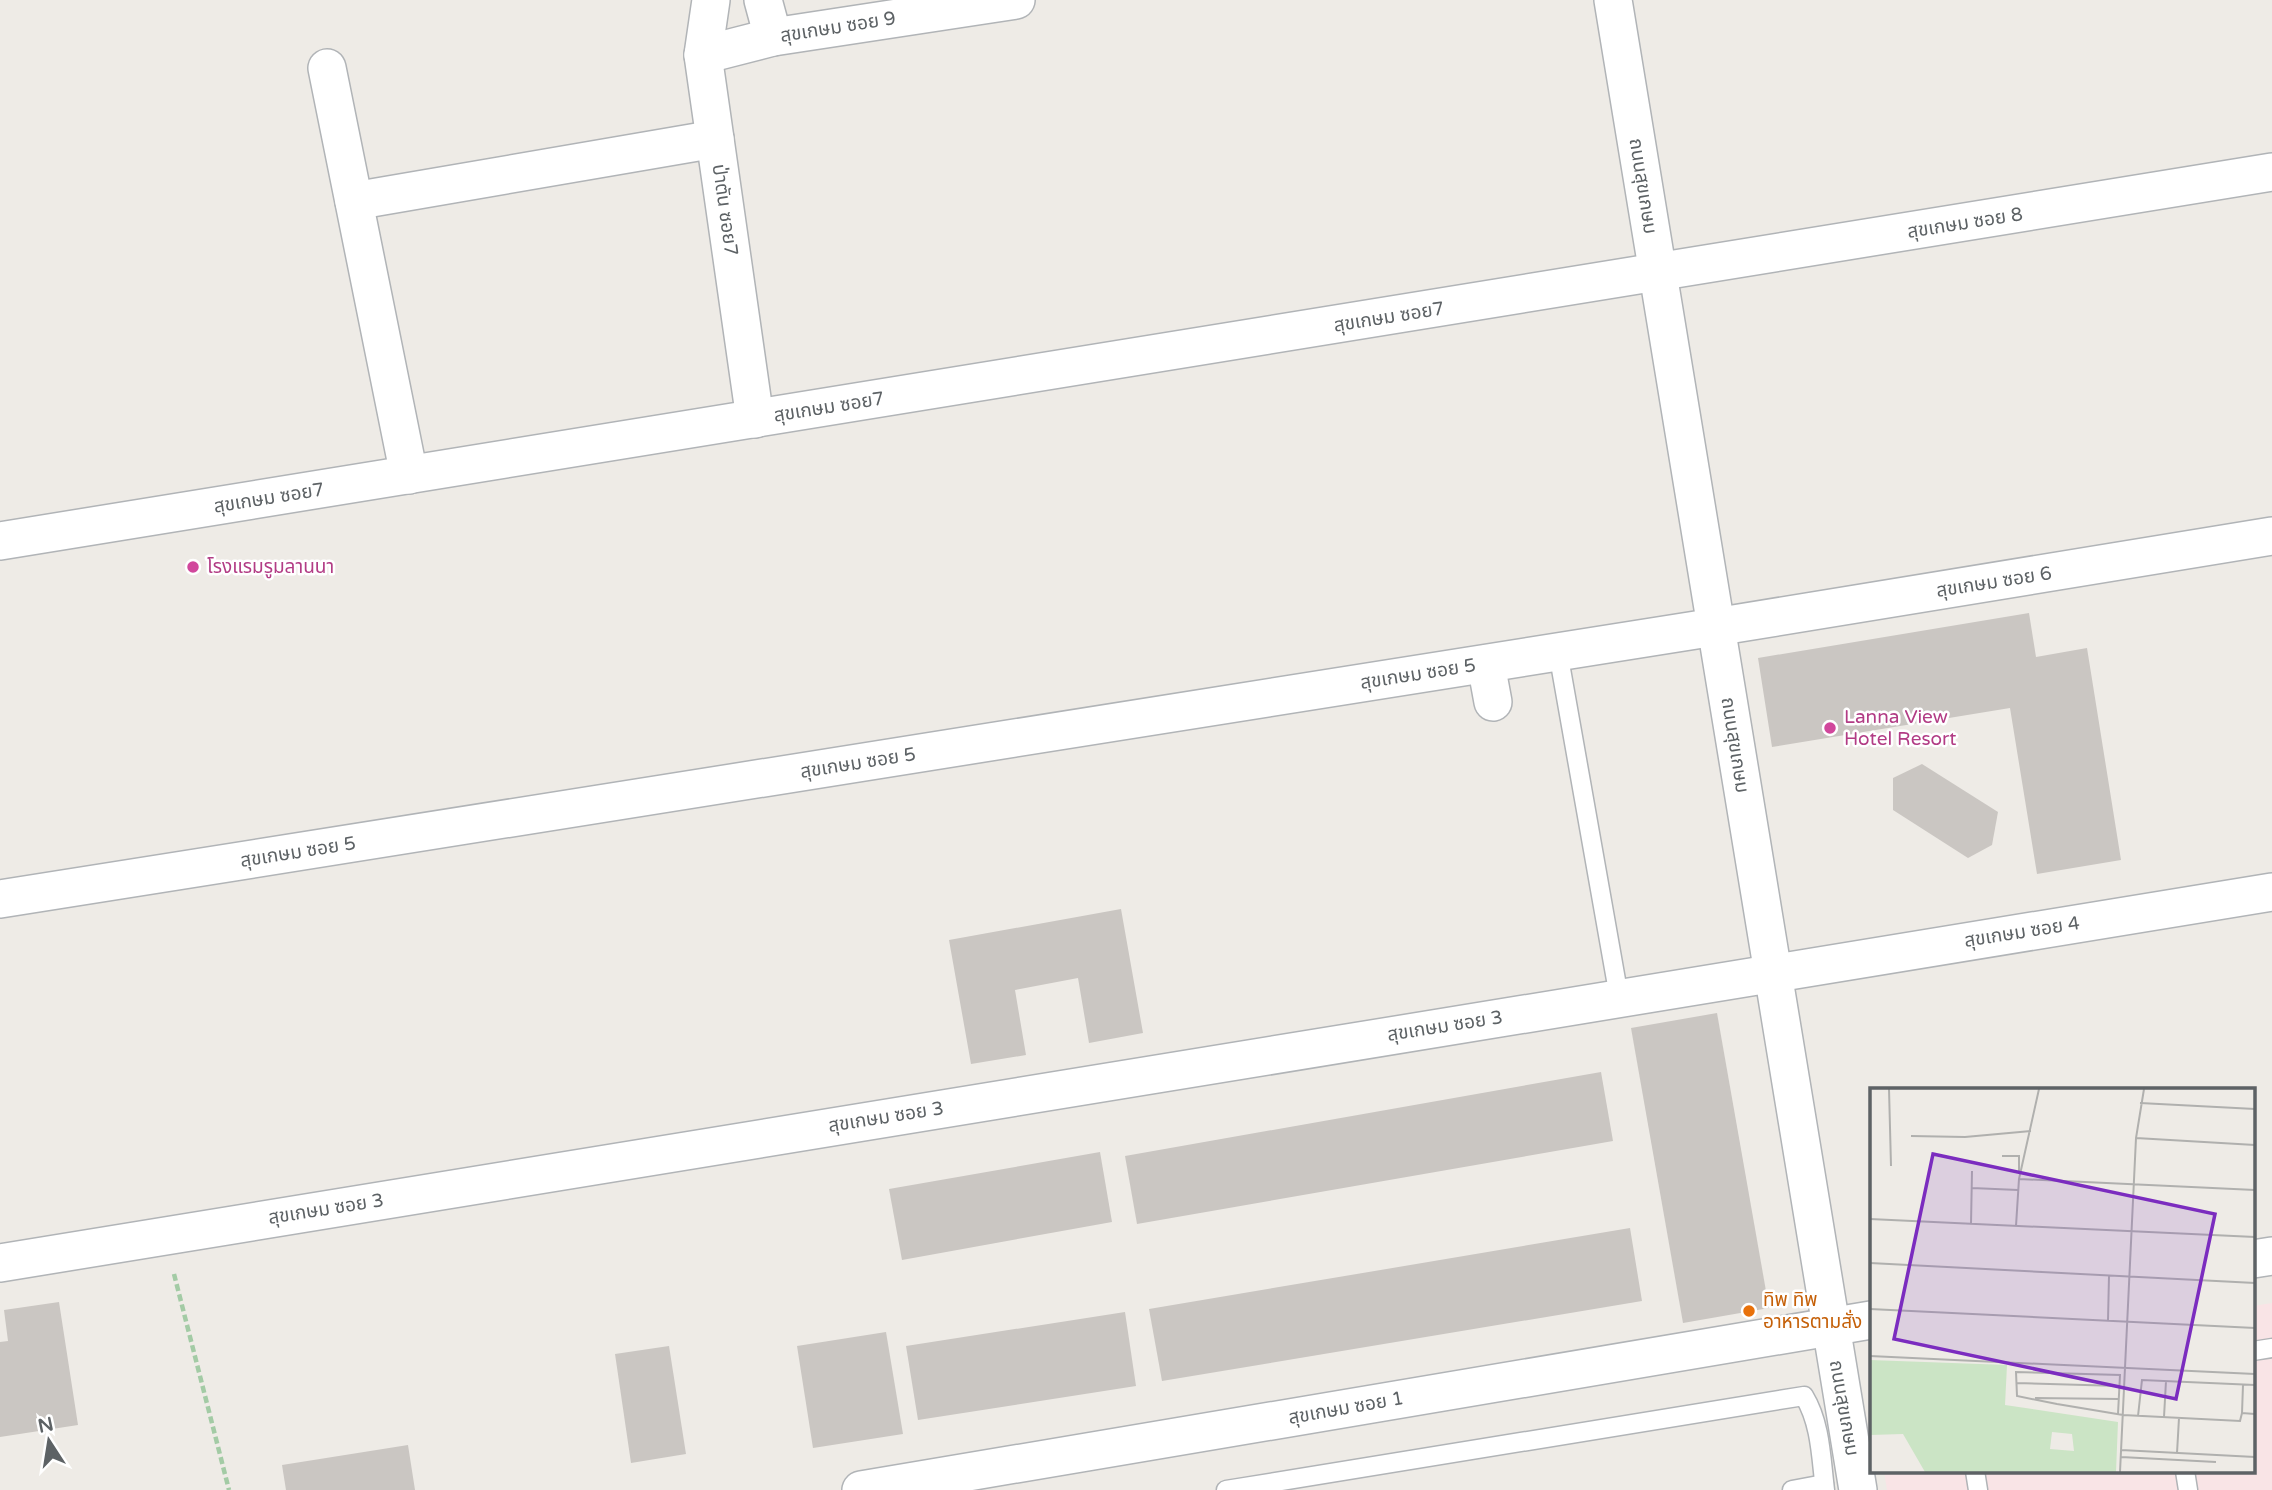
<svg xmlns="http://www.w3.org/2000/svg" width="2272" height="1490" viewBox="0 0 2272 1490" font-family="'Varela Round','Noto Sans Thai',sans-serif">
<rect width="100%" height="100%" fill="#eeebe6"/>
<path fill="#f9e4e6" d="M 2272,1303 L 2272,1490 L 1887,1490 L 1884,1471 L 2253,1471 L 2253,1306 Z"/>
<g fill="#cac6c2">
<path d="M 2029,613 L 2036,657 L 2087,648 L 2121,860 L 2037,874 L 2010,708 L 1772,747 L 1758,658 Z"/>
<path d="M 1922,764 L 1998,812 L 1992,845 L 1968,858 L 1893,810 L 1893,778 Z"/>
<path d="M 1121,909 L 1143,1033 L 1089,1043 L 1078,978 L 1015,990 L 1026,1055 L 971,1064 L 949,940 Z"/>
<path d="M 1717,1013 L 1769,1308 L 1683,1323 L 1631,1028 Z"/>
<path d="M 1601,1072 L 1613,1141 L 1137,1224 L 1125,1156 Z"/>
<path d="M 1100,1152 L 1112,1222 L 902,1260 L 889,1189 Z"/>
<path d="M 1630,1228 L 1642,1301 L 1162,1381 L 1149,1309 Z"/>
<path d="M 59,1302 L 78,1425 L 0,1437 L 0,1342 L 8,1341 L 4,1310 Z"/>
<path d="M 1125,1312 L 1136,1386 L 918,1420 L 906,1346 Z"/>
<path d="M 886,1332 L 903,1434 L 813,1448 L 797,1346 Z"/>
<path d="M 669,1346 L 686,1454 L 631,1463 L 615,1354 Z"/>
<path d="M 408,1445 L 415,1490 L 286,1490 L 282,1465 Z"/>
</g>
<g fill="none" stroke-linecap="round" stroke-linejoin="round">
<g stroke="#b1b4b7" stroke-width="21">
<g id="service">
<path d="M 1558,652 L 1619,997"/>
<path d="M 2253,1351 L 2272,1348"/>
<path d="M 1975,1471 L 1978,1490"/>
<path d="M 2185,1471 L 2188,1490"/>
<path d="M 1226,1490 L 1804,1396 C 1821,1424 1821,1458 1825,1490"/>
<path d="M 1792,1490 L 1824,1484"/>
</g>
</g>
<g stroke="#b1b4b7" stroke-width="40">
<g id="minor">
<path d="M 711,0 L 703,55 L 755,419"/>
<path d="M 763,0 L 773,37"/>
<path d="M 1613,0 L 1858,1490"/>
<path d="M 703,55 L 773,37 L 1016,0"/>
<path d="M 327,68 L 409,475"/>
<path d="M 354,201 L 715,139"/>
<path d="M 0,541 L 2272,172"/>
<path d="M 1486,664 L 1493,702"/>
<path d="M 0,899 L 1715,627 L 2272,536"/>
<path d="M 2253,1259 L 2272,1256"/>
<path d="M 0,1263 L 2272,892"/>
<path d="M 861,1490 L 1871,1320"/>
</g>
</g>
<path stroke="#a3cba5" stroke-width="4.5" stroke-dasharray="7 3.5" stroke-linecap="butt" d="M 174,1274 L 229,1490"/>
<use href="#service" stroke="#fff" stroke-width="18"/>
<use href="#minor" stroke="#fff" stroke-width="37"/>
</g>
<g fill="#d1479c" stroke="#fff" stroke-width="2.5">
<circle cx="193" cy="567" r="7"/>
<circle cx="1830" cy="728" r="7"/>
</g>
<circle fill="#e8710a" stroke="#fff" stroke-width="2.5" cx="1749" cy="1311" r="7"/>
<g text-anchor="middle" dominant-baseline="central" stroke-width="5" stroke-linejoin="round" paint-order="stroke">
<g font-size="19" fill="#5d6265" stroke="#fff">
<text transform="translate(838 27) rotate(-9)">สุขเกษม ซอย 9</text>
<text transform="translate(1643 186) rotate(81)">ถนนสุขเกษม</text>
<text transform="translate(725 210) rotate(82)">ป่าตัน ซอย7</text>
<text transform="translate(1965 223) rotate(-9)">สุขเกษม ซอย 8</text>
<text transform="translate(1389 317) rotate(-9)">สุขเกษม ซอย7</text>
<text transform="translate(829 407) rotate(-9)">สุขเกษม ซอย7</text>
<text transform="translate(269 498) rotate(-9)">สุขเกษม ซอย7</text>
<text transform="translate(1994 582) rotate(-9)">สุขเกษม ซอย 6</text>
<text transform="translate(1418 674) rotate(-9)">สุขเกษม ซอย 5</text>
<text transform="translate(1735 745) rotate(81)">ถนนสุขเกษม</text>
<text transform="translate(858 763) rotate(-9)">สุขเกษม ซอย 5</text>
<text transform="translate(298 852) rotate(-9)">สุขเกษม ซอย 5</text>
<text transform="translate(2022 932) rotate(-9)">สุขเกษม ซอย 4</text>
<text transform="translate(1445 1026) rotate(-9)">สุขเกษม ซอย 3</text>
<text transform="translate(886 1117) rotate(-9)">สุขเกษม ซอย 3</text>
<text transform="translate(326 1209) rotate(-9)">สุขเกษม ซอย 3</text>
<text transform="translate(1346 1408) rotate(-10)">สุขเกษม ซอย 1</text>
<text transform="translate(1844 1408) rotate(80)">ถนนสุขเกษม</text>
</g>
<g font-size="19" fill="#b23c85" stroke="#fff" text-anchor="start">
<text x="207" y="567">โรงแรมรูมลานนา</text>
<text x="1844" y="717">Lanna View<tspan x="1844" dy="22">Hotel Resort</tspan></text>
</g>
<g font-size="19" fill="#c56008" stroke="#fff" text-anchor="start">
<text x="1763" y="1300">ทิพ ทิพ<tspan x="1763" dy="22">อาหารตามสั่ง</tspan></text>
</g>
</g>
<g transform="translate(1870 1088)">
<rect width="385" height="385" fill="#eeebe6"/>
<path d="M 0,272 L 137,277 L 135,317 L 248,334 L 246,384 L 55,384 L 33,346 L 0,347 ZM 182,344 L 202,346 L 204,363 L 180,361 Z" fill="#cbe4c5" fill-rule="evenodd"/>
<path fill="none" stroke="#b0b0ae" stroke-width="2" d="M 19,1 L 21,78M 270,15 L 385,21M 41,48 L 95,49 L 161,43M 266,50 L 385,57M 132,68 L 149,68 L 149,86M 149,91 L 385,102M 102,100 L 148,102M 0,131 L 385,149M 101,136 L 102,83M 146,138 L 149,91 L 169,1M 0,175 L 385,195M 0,221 L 385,240M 238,232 L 239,188M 0,268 L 385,286M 146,295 L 250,298M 165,310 L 249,311M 372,325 L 373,297M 248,326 L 250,287 L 146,284 L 147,308 L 187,316 L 253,327 L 370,333 L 372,325 L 385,326M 268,328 L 272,292 L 385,297M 294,329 L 296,293M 251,362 L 385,369M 307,365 L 309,330M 251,369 L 346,374M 250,384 L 266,50 L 274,1"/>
<path fill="#7b2cbf" fill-opacity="0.15" stroke="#7b2cbf" stroke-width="3.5" d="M 63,66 L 345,126 L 306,311 L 24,251 Z"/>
<rect width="385" height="385" fill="none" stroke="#5d6265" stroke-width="3.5"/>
</g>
<g transform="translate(49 1441) rotate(348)" stroke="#ffffff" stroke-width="5" paint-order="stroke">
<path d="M0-5L12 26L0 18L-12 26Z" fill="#5d6265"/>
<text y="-10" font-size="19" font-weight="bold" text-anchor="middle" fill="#5d6265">N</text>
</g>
</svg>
